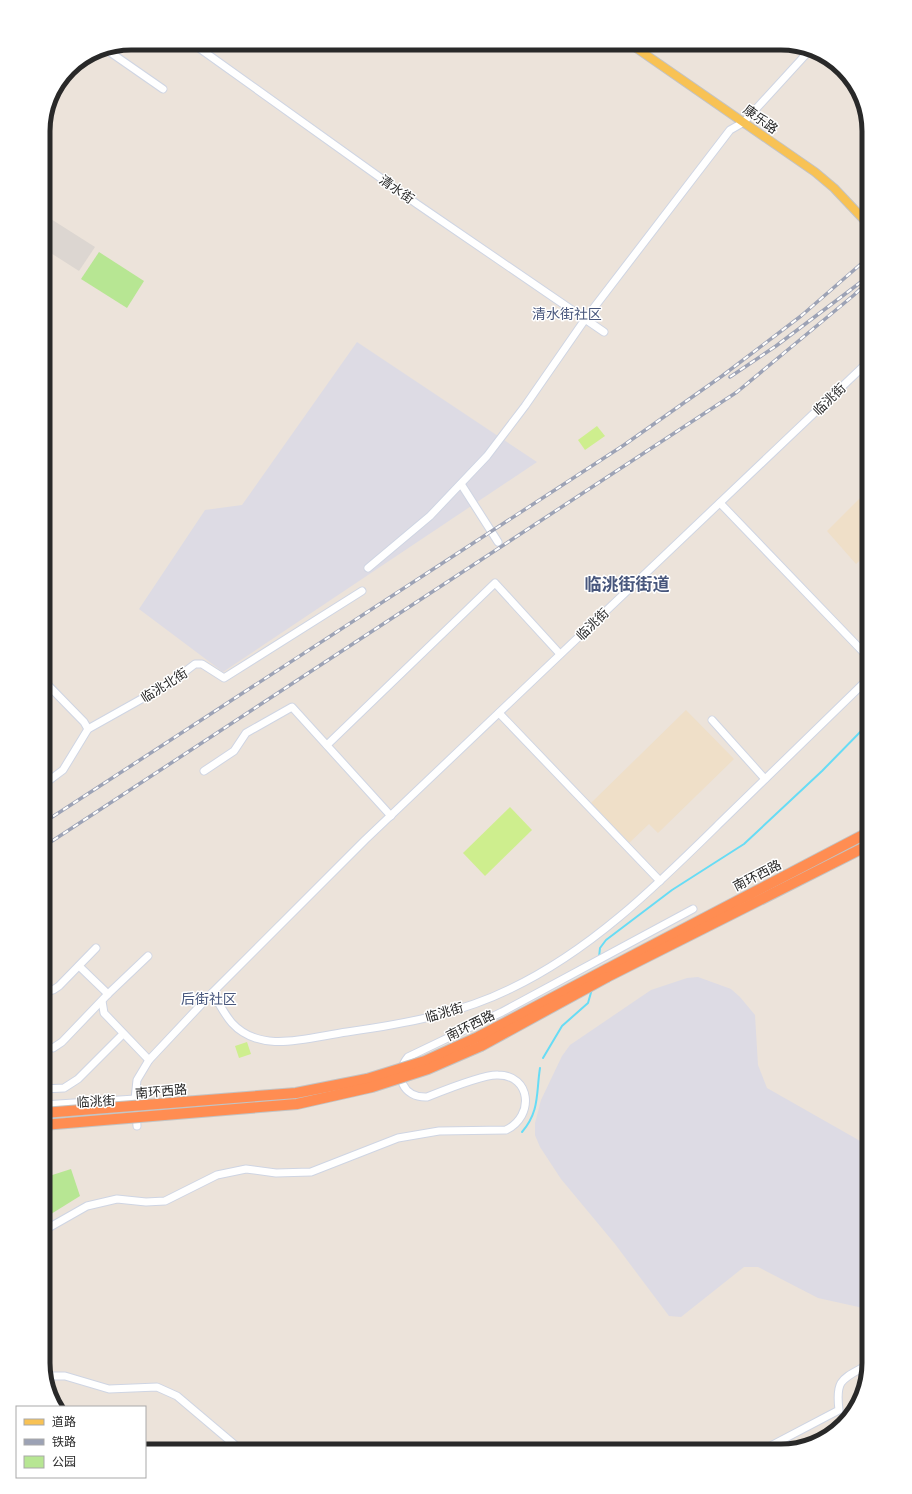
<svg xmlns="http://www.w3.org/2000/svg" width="912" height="1494" viewBox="0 0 912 1494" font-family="Cabin,'Noto Sans SC',sans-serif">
<rect width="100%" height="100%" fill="#ece3da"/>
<g fill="#dddbe4">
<path d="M 357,342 L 537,462 L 223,672 L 139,609 L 205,510 L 242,505 Z"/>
<path d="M 698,977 L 731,989 L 740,997 L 755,1015 L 758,1065 L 767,1088 L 869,1146 L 869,1292 L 863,1308 L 818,1298 L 758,1267 L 744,1267 L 681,1317 L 669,1316 L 615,1244 L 561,1179 L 540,1147 L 535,1135 L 535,1123 L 541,1100 L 562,1056 L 570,1045 L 651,990 L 687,978 Z"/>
</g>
<g fill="#efdfc8">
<path d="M 869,489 L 869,552 L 856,564 L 827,531 Z"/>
<path d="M 686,710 L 734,759 L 658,833 L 649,824 L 629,843 L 591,803 Z"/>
</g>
<g fill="#b7e693">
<path d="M 99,252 L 144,281 L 127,308 L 81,279 Z"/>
<path d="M 71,1169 L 80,1196 L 43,1219 L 43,1178 Z"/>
</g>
<g fill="#ceee8e">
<path d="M 597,426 L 605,436 L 585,450 L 578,440 Z"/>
<path d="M 510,807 L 532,830 L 485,876 L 463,853 Z"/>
<path d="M 247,1042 L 251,1054 L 239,1058 L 235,1046 Z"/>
</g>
<path fill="#dcd6d1" d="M 43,214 L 95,247 L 79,271 L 43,248 Z"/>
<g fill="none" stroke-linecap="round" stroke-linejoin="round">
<g stroke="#67dcf5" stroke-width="2">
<path d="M 599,957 L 600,948 L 606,940 L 672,890 L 744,844 L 822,771 L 869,723"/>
<path d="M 543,1058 L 562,1026 L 588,1003 L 592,989"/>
<path d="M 522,1132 C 540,1111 536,1093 540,1068"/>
</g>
<g stroke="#cfd5e3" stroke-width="9">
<g id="minor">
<path d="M 192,43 L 417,204 L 604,332"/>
<path d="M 104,48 L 163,89"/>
<path d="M 461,484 L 498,542"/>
<path d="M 720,503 L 869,658"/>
<path d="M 368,568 L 430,516 L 487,456 L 525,406 L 586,318 L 730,130 L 744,122 L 809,51"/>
<path d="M 43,680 L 84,722 L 88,729"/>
<path d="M 499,713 L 660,881"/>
<path d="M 712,720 L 765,779"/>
<path d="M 327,745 L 495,583 L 560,654"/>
<path d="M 204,771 L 234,751 L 246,733 L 292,707 L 391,816"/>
<path d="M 43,785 L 63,770 L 88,729 L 170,683 L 195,664 L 202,664 L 224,678 L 362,591"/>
<path d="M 79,966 L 108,994"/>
<path d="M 43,993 L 53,990 L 59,986 L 96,948"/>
<path d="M 212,993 C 219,1002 224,1014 232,1023 C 261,1055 310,1037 347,1032 C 403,1024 459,1014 510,989 C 592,950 657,885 721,822 C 771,774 820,726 869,678"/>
<path d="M 102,1001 L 104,1013 L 149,1060"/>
<path d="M 43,1045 L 53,1048 L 62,1042 L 108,994 L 148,956"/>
<path d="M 43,1089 L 64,1088 L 78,1079 L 123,1034"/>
<path d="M 43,1105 L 135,1099"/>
<path d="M 137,1126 L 135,1099 L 137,1080 L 149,1060 L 212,993 L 365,840 L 869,361"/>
<path d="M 43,1231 L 87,1206 L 117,1199 L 146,1202 L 165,1201 L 217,1175 L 246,1169 L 276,1173 L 311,1172 L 398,1138 L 439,1131 L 506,1130 C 535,1116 531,1075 498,1075 C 484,1074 442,1091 427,1097 C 403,1098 393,1075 408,1057 L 502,1012 L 693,909"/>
<path d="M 46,1376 L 65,1376 L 109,1389 L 157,1387 L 177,1396 L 242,1451"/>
<path d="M 761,1451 L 839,1410 C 835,1378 843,1379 869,1364"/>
</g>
</g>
<g stroke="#c3c3c3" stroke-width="10">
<path id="major" d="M 629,43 L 815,172 L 834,188 L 869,225"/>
</g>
<g stroke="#c3c3c3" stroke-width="12">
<g id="highway">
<path d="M 607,969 L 869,832"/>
<path d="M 607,977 L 869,845"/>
</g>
</g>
<use href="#minor" stroke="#fff" stroke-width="7"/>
<use href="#major" stroke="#f8c254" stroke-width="8"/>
<use href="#highway" stroke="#ff8d52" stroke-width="10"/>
<g stroke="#9ca2b5" stroke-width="3.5">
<g id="rail">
<path d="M 730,377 L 776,346 L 861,282"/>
<path d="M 43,823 L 624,445 L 722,376 L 801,316 L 869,257"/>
<path d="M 43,847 L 737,392 L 854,295 L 869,281"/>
</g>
</g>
<use href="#rail" stroke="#fff" stroke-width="2" stroke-dasharray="6" stroke-linecap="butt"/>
<g stroke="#c3c3c3" stroke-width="12" stroke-linecap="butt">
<g id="highway-bridge">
<path d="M 43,1113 L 296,1093 L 367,1079 L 425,1061 L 478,1037 L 607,969"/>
<path d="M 43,1125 L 297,1104 L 372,1087 L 428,1069 L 481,1046 L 607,977"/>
</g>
</g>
<use href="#highway-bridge" stroke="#ff8d52" stroke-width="10"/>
</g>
<g text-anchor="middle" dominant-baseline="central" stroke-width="3" stroke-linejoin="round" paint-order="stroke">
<g font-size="13" fill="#292929" stroke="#fff">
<text transform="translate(761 119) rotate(36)">康乐路</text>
<text transform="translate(397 189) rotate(35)">清水街</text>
<text transform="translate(829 399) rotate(-44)">临洮街</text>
<text transform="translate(592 624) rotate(-44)">临洮街</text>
<text transform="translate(164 685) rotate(-32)">临洮北街</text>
<text transform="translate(757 875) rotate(-27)">南环西路</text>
<text transform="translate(444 1012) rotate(-16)">临洮街</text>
<text transform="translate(470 1025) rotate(-26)">南环西路</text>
<text transform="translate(161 1091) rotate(-5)">南环西路</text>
<text transform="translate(96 1101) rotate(-3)">临洮街</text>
</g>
<g font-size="14" fill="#47567c" stroke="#fff">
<text x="567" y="314">清水街社区</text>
<text x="209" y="999">后街社区</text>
</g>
<g font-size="17" font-weight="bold" fill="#47567c" stroke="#fff">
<text x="627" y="584">临洮街街道</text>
</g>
</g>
<path d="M0 0H912V1494H0ZM131 50H781A81 81 0 0 1 862 131V1363A81 81 0 0 1 781 1444H131A81 81 0 0 1 50 1363V131A81 81 0 0 1 131 50Z" fill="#fff" fill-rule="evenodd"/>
<path fill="none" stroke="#292929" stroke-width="5" d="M131 50H781A81 81 0 0 1 862 131V1363A81 81 0 0 1 781 1444H131A81 81 0 0 1 50 1363V131A81 81 0 0 1 131 50Z"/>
<rect x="16" y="1406" width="130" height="72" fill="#ffffff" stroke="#a9a9a9"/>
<rect x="24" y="1419" width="20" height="6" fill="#f8c254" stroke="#a9a9a9"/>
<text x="52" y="1426" font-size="12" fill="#292929">道路</text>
<rect x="24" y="1439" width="20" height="6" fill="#9ca2b5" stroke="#a9a9a9"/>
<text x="52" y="1446" font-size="12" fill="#292929">铁路</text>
<rect x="24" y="1456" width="20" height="12" fill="#b7e693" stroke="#a9a9a9"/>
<text x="52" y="1466" font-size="12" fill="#292929">公园</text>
</svg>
